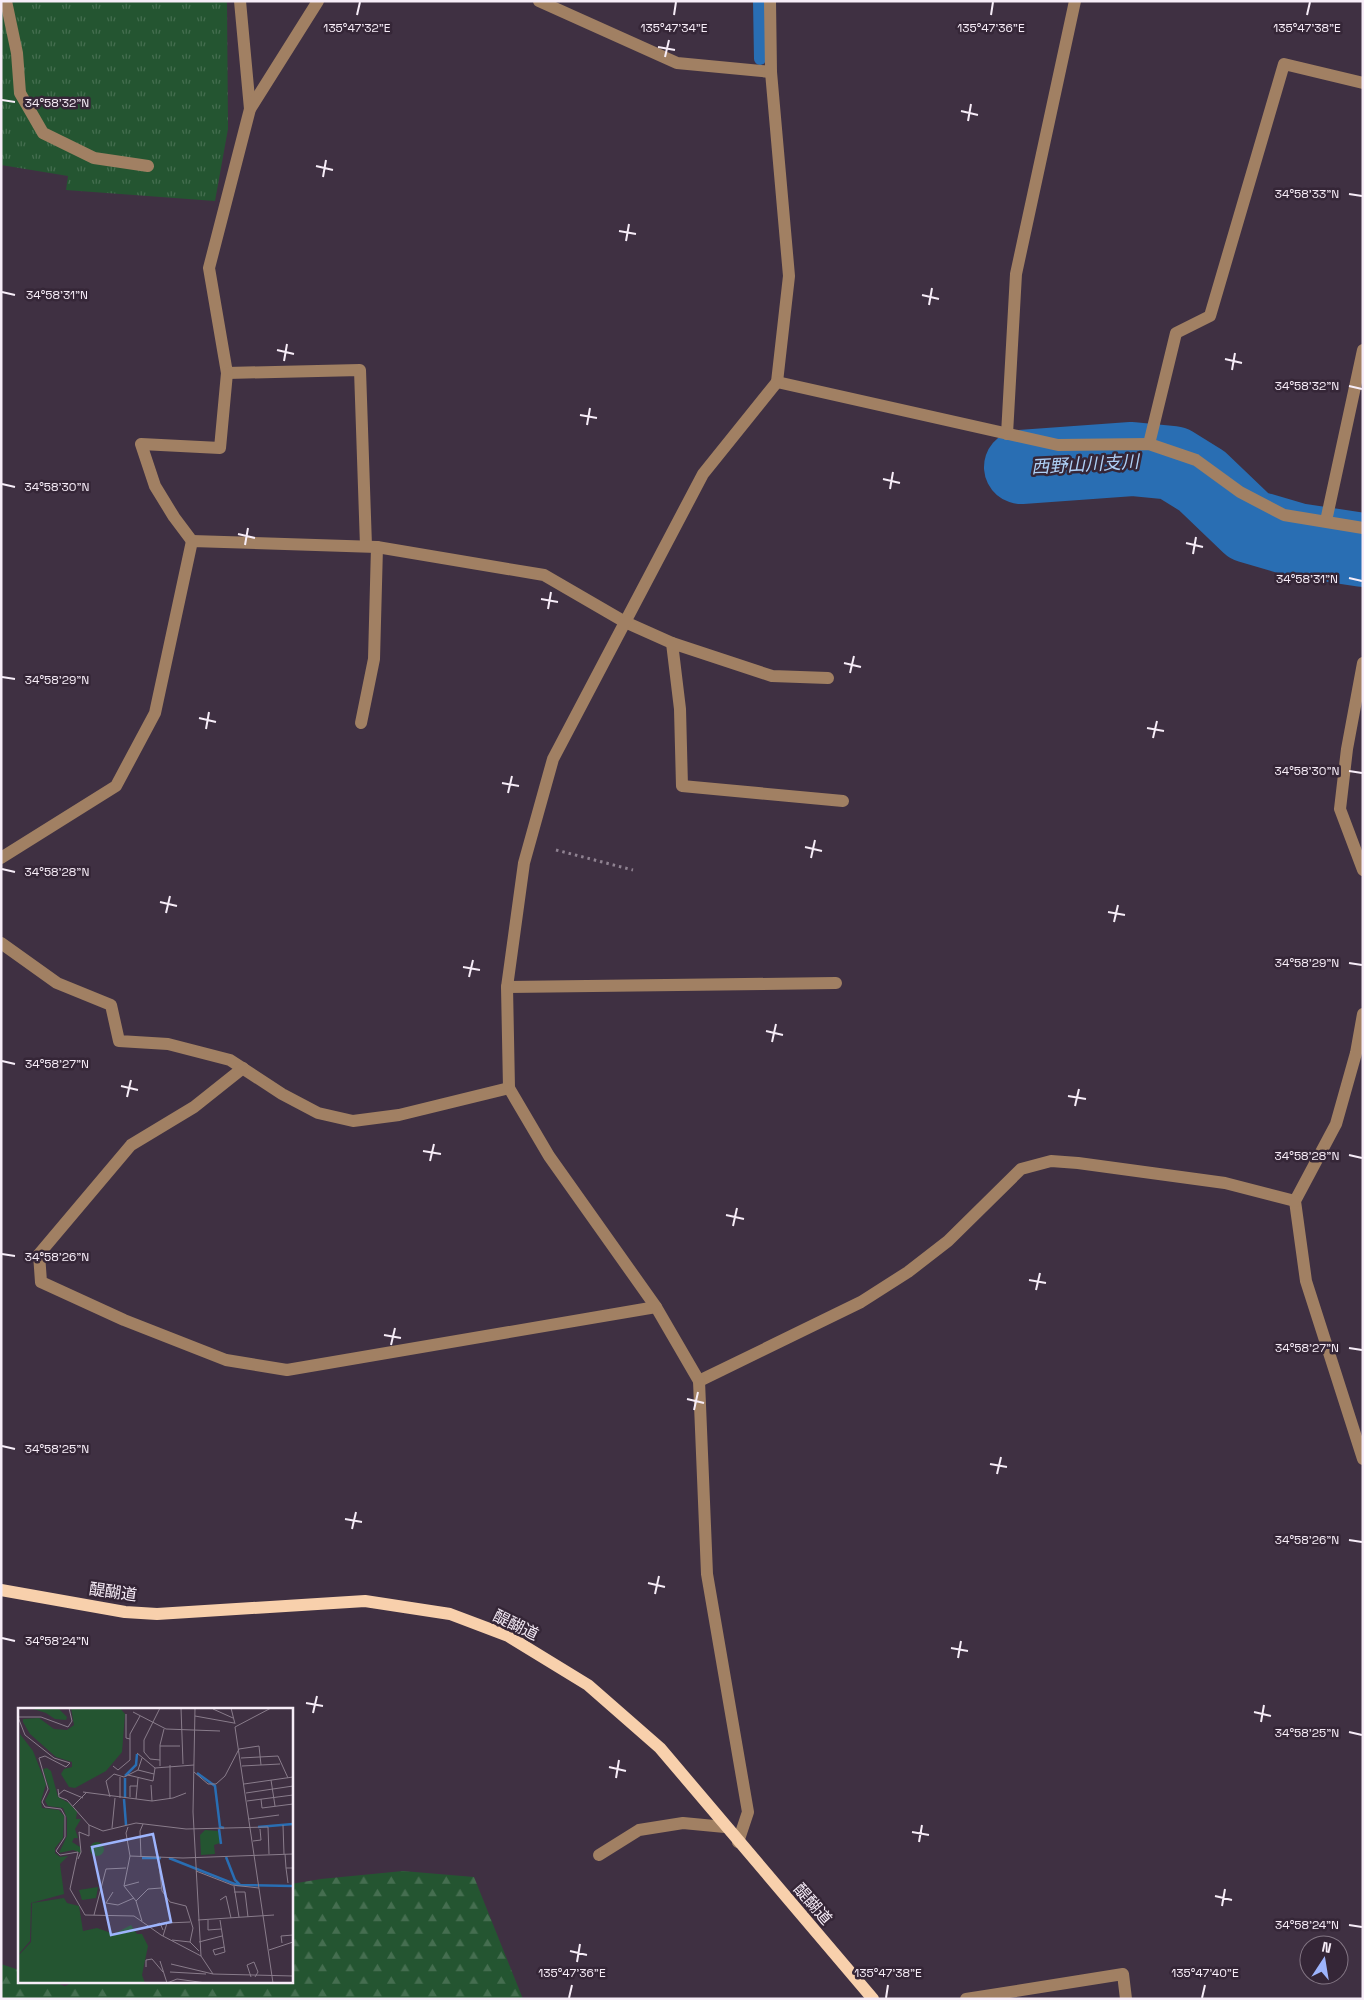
<svg xmlns="http://www.w3.org/2000/svg" width="1364" height="2000" viewBox="0 0 1364 2000" font-family="'Space Grotesk','Noto Sans JP',sans-serif">
<defs>
<pattern id="grass-tufts" width="24" height="20" patternUnits="userSpaceOnUse" patternTransform="scale(1.25)"><rect width="24" height="20" fill="#245531"/><path d="M3 7l-1-3M5 7V3M7 7l1-3M15 17l-1-3M17 17v-4M19 17l1-3" fill="none" stroke="#456e50"/></pattern>
<pattern id="forest-firs" width="22" height="20" patternUnits="userSpaceOnUse" patternTransform="scale(1.25)"><rect width="22" height="20" fill="#245531"/><path d="M5 1l3.5 6h-7zM16 11l3.5 6h-7z" fill="#456e50"/></pattern>
</defs>
<rect width="100%" height="100%" fill="#3f3042"/>
<path fill="url(#grass-tufts)" d="M 1,1 L 227,1 L 228,129 L 215,201 L 66,190 L 68,176 L 1,165 Z"/>
<path fill="url(#forest-firs)" d="M 403,1871 L 474,1877 L 523,1999 L 1,1999 L 1,1964 L 19,1970 L 19,1981 L 51,1981 L 65,1986 L 76,1981 L 291,1981 L 291,1884 L 321,1879 Z"/>
<g fill="none" stroke-linecap="round" stroke-linejoin="round">
<path stroke="#296eb3" stroke-width="12" d="M 759,1 L 760,59"/>
<path stroke="#296eb3" stroke-width="74" d="M 1021,467 L 1132,459 L 1173,463 L 1202,481 L 1249,526 L 1297,540 L 1363,550"/>
<path stroke="#8f8291" stroke-width="3" stroke-dasharray="2.5 4" stroke-linecap="butt" d="M 556,850 L 633,870"/>
<g stroke="#a18063" stroke-width="12">
<path d="M 6,1 L 17,53 L 20,93 L 43,133 L 94,158 L 148,166"/>
<path d="M 240,1 L 250,109"/>
<path d="M 318,1 L 250,109 L 209,268 L 227,373 L 360,370 L 366,546"/>
<path d="M 539,1 L 677,63 L 771,72"/>
<path d="M 770,1 L 771,72 L 789,276 L 777,382"/>
<path d="M 1007,434 L 1016,274 L 1075,1"/>
<path d="M 1149,444 L 1176,333 L 1210,316 L 1284,64 L 1363,83"/>
<path d="M 1326,521 L 1363,350"/>
<path d="M 192,541 L 174,517 L 155,486 L 141,444 L 220,448 L 227,373"/>
<path d="M 672,643 L 680,709 L 682,786 L 843,801"/>
<path d="M 1363,663 L 1347,749 L 1340,809 L 1363,870"/>
<path d="M 361,723 L 374,659 L 377,547"/>
<path d="M 1,858 L 116,786 L 155,713 L 192,541 L 377,547 L 544,575 L 625,622 L 672,643 L 772,676 L 828,678"/>
<path d="M 1,943 L 57,983 L 111,1005 L 119,1041 L 168,1044 L 230,1060 L 282,1094 L 318,1113 L 353,1121 L 399,1115 L 509,1088"/>
<path d="M 507,987 L 836,983"/>
<path d="M 1363,1014 L 1356,1053 L 1336,1124 L 1295,1201 L 1306,1281 L 1363,1459"/>
<path d="M 243,1068 L 194,1107 L 131,1145 L 39,1254 L 41,1282 L 124,1320 L 226,1360 L 287,1370 L 656,1307"/>
<path d="M 699,1381 L 861,1302 L 908,1272 L 948,1241 L 1021,1169 L 1051,1161 L 1078,1163 L 1225,1183 L 1295,1201"/>
<path d="M 738,1842 L 748,1812 L 707,1574 L 699,1381 L 656,1307 L 549,1156 L 509,1088 L 507,987 L 524,863 L 553,759 L 703,474 L 777,382 L 1058,445 L 1149,444 L 1196,460 L 1240,492 L 1284,515 L 1363,528"/>
<path d="M 599,1855 L 639,1830 L 683,1823 L 725,1827"/>
<path d="M 966,1999 L 1123,1974 L 1126,1999"/>
</g>
<path stroke="#f8d0ac" stroke-width="12" d="M 1,1590 L 125,1612 L 157,1614 L 365,1601 L 450,1614 L 508,1636 L 588,1685 L 660,1748 L 873,1999"/>
</g>
<path fill="none" stroke="#f7edf8" stroke-width="2" d="M 357,15 L 360,2M 674,15 L 676,2M 991,15 L 993,2M 1307,15 L 1310,2M 658,47 L 675,50M 665,57 L 669,40M 2,100 L 15,102M 961,111 L 978,115M 968,121 L 971,104M 316,166 L 333,170M 323,177 L 326,160M 1349,194 L 1362,196M 619,231 L 636,234M 626,241 L 629,224M 2,292 L 15,295M 922,295 L 939,299M 929,305 L 932,288M 277,350 L 294,354M 1225,359 L 1242,363M 284,361 L 287,344M 1232,370 L 1235,353M 1349,386 L 1362,389M 580,415 L 597,418M 587,425 L 590,408M 883,479 L 900,483M 2,484 L 15,487M 890,489 L 893,472M 238,534 L 255,538M 1186,543 L 1203,547M 245,545 L 248,528M 1193,554 L 1196,537M 1349,578 L 1362,581M 541,599 L 558,602M 548,609 L 551,592M 844,663 L 861,667M 850,673 L 854,656M 2,677 L 15,679M 199,718 L 216,722M 1147,728 L 1164,731M 206,729 L 209,712M 1153,738 L 1157,721M 1349,771 L 1362,773M 502,783 L 519,786M 508,793 L 512,776M 805,847 L 822,851M 811,858 L 815,840M 2,869 L 15,872M 160,902 L 177,906M 1108,912 L 1125,915M 166,913 L 170,896M 1114,922 L 1118,905M 1349,963 L 1362,965M 463,967 L 480,970M 469,977 L 473,960M 766,1031 L 783,1035M 772,1042 L 776,1024M 2,1061 L 15,1064M 121,1086 L 138,1090M 1068,1096 L 1086,1099M 127,1097 L 131,1080M 1075,1106 L 1079,1089M 423,1151 L 441,1154M 1349,1155 L 1362,1158M 430,1161 L 434,1144M 726,1215 L 744,1219M 733,1226 L 737,1208M 2,1254 L 15,1256M 1029,1280 L 1046,1283M 1036,1290 L 1040,1273M 384,1335 L 401,1338M 391,1345 L 395,1328M 1349,1348 L 1362,1350M 687,1399 L 704,1403M 694,1410 L 698,1392M 2,1446 L 15,1449M 990,1464 L 1007,1467M 997,1474 L 1001,1457M 345,1519 L 362,1522M 352,1529 L 356,1512M 1349,1540 L 1362,1542M 648,1583 L 665,1587M 655,1594 L 659,1576M 2,1638 L 15,1641M 951,1648 L 968,1651M 958,1658 L 961,1641M 306,1703 L 323,1706M 1254,1712 L 1271,1716M 313,1713 L 317,1696M 1261,1722 L 1264,1705M 1349,1732 L 1362,1735M 609,1767 L 626,1771M 616,1778 L 619,1760M 912,1832 L 929,1835M 919,1842 L 922,1825M 1215,1896 L 1232,1900M 1222,1906 L 1225,1889M 1349,1925 L 1362,1927M 570,1951 L 587,1955M 577,1962 L 580,1944M 569,1998 L 572,1985M 886,1998 L 888,1985M 1202,1998 L 1205,1985"/>
<g text-anchor="middle" dominant-baseline="central" stroke-width="5" stroke-linejoin="round" paint-order="stroke">
<g font-size="16" fill="#f7edf8" stroke="#352637">
<text transform="translate(113 1592) rotate(8)">醍醐道</text>
<text transform="translate(516 1625) rotate(26)">醍醐道</text>
<text transform="translate(813 1904) rotate(49)">醍醐道</text>
</g>
<g font-size="18" font-style="italic" fill="#aecff5" stroke="#352637">
<text transform="translate(1085 464) rotate(-3)">西野山川支川</text>
</g>
</g>
<g transform="translate(18 1708)">
<rect width="275" height="275" fill="#3f3042"/>
<path d="M 12,0 L 40,0 L 49,9 L 48,12 L 37,11 L 28,5 ZM72 141a7 7 0 1 1 14 0a7 7 0 1 1-14 0Z" fill="#245531"/>
<path d="M 53,0 L 102,0 L 107,6 L 104,44 L 88,63 L 57,80 L 51,79 L 43,66 L 46,61 L 54,59 L 54,54 L 38,49 L 12,26 L 5,14 L 5,11 L 21,10 L 36,21 L 49,22 L 56,17 ZM 2,26 L 15,43 L 28,76 L 23,93 L 24,100 L 41,102 L 46,108 L 45,130 L 37,140 L 37,145 L 42,149 L 50,148 L 42,156 L 46,186 L 13,195 L 12,233 L 0,247 ZM 29,60 L 33,63 L 40,89 L 51,95 L 59,104 L 58,111 L 63,111 L 57,121 L 60,130 L 56,130 L 54,134 L 62,139 L 63,145 L 55,142 L 41,145 L 49,128 L 49,110 L 45,100 L 30,98 L 27,93 L 32,83 L 25,61 ZM 46,190 L 49,195 L 61,198 L 65,223 L 79,220 L 96,226 L 113,217 L 119,226 L 124,226 L 130,238 L 124,267 L 127,275 L 0,275 L 0,248 L 13,234 L 14,195 Z" fill="#245531"/>
<path d="M 80,179 L 78,190 L 64,192 L 61,182 Z" fill="#245531"/>
<path d="M 187,122 L 200,123 L 202,135 L 196,137 L 197,146 L 183,147 L 182,127 Z" fill="#245531"/>
<path fill="none" stroke="#296eb3" stroke-width="2.5" d="M 179,65 L 197,78 L 202,119 L 206,120M 107,68 L 118,57 L 119,46M 107,89 L 107,70M 106,91 L 108,117M 240,119 L 275,116M 201,121 L 203,136M 208,149 L 217,172 L 222,177M 124,150 L 143,150M 151,150 L 219,177 L 275,178"/>
<path fill="none" stroke="#897c8b" stroke-width="1" d="M 163,0 L 165,56M 177,0 L 175,104 L 183,248M 213,0 L 217,16M 253,0 L 217,19 L 255,275M 195,1 L 215,10M 115,4 L 148,21 L 202,23M 108,6 L 108,30 L 112,31M 177,8 L 216,15M 0,9 L 23,9 L 50,19 L 54,13 L 51,0M 0,9 L 7,27 L 36,50 L 52,55 L 48,59 L 27,48 L 21,50 L 30,81 L 24,94 L 27,99 L 43,101 L 47,108 L 47,129 L 38,143 L 42,147 L 60,144 L 52,181 L 67,207 L 116,208 L 143,227 L 183,248 L 195,266 L 275,268M 142,38 L 162,38M 119,45 L 137,60 L 176,57M 223,50 L 260,48 L 270,70M 142,52 L 132,51 L 126,44 L 126,32 L 142,0M 152,57 L 152,91M 95,58 L 100,62 L 112,52 L 112,26 L 122,8M 142,58 L 142,37 L 146,21M 224,58 L 262,56M 120,62 L 136,66M 176,64 L 190,76 L 198,76 L 207,68 L 221,41 L 241,38 L 243,57M 110,67 L 135,73 L 137,60M 102,69 L 102,90M 253,72 L 257,98M 226,76 L 275,69M 133,77 L 134,93M 40,81 L 41,89 L 49,92 L 71,117M 65,84 L 134,93 L 155,90 L 168,85M 228,85 L 275,78M 40,87 L 46,82 L 65,90M 92,89 L 88,73 L 96,66 L 106,69 L 120,62 L 124,50M 112,89 L 112,78 L 119,78M 118,91 L 120,70M 243,91 L 244,100 L 275,96M 229,93 L 275,87M 55,98 L 68,85M 231,111 L 261,107M 265,117 L 266,146M 110,119 L 108,125 L 112,148M 94,120 L 97,90M 235,133 L 243,132 L 242,121M 267,146 L 268,160 L 275,160M 123,149 L 122,123 L 125,116M 140,149 L 144,183 L 152,194 L 168,198 L 175,220 L 172,234 L 181,243M 60,151 L 63,144 L 61,124 L 71,128 L 71,117 L 85,123 L 118,115 L 168,121 L 250,119 L 251,146M 268,160 L 270,175M 178,163 L 214,177 L 241,180M 106,178 L 121,174M 216,178 L 221,209M 95,184 L 88,195 L 100,197 L 116,190M 216,184 L 227,184 L 230,209M 202,192 L 208,188 L 213,210M 118,193 L 130,181 L 143,180M 76,207 L 88,161 L 108,160M 180,212 L 256,207M 190,212 L 190,222 L 203,221M 202,212 L 207,244 L 197,247 L 195,242 L 206,239M 124,213 L 118,193 L 106,178 L 112,148 L 165,150 L 275,146M 132,219 L 142,215 L 145,222M 145,228 L 149,215 L 172,214M 154,232 L 172,234M 181,234 L 204,228M 264,235 L 263,228 L 275,227M 251,242 L 275,234M 142,253 L 149,275 L 159,271 L 188,275M 153,256 L 195,266M 128,259 L 128,252 L 134,251 L 145,264M 152,264 L 188,266M 233,269 L 229,257 L 236,254 L 240,264 L 237,269"/>
<path fill="#9db4fd" fill-opacity="0.15" stroke="#9db4fd" stroke-width="2.5" d="M 135,126 L 153,214 L 93,227 L 74,139 Z"/>
<rect width="275" height="275" fill="none" stroke="#f7edf8" stroke-width="2.5"/>
</g>
<g font-size="12" text-anchor="middle" fill="#f7edf8" stroke="#352637" stroke-width="5" stroke-linejoin="round" paint-order="stroke">
<text x="357" y="32">135°47'32"E</text>
<text x="674" y="32">135°47'34"E</text>
<text x="991" y="32">135°47'36"E</text>
<text x="1307" y="32">135°47'38"E</text>
<text x="57" y="107">34°58'32"N</text>
<text x="1307" y="198">34°58'33"N</text>
<text x="57" y="299">34°58'31"N</text>
<text x="1307" y="390">34°58'32"N</text>
<text x="57" y="491">34°58'30"N</text>
<text x="1307" y="583">34°58'31"N</text>
<text x="57" y="684">34°58'29"N</text>
<text x="1307" y="775">34°58'30"N</text>
<text x="57" y="876">34°58'28"N</text>
<text x="1307" y="967">34°58'29"N</text>
<text x="57" y="1068">34°58'27"N</text>
<text x="1307" y="1160">34°58'28"N</text>
<text x="57" y="1261">34°58'26"N</text>
<text x="1307" y="1352">34°58'27"N</text>
<text x="57" y="1453">34°58'25"N</text>
<text x="1307" y="1544">34°58'26"N</text>
<text x="57" y="1645">34°58'24"N</text>
<text x="1307" y="1737">34°58'25"N</text>
<text x="1307" y="1929">34°58'24"N</text>
<text x="572" y="1977">135°47'36"E</text>
<text x="888" y="1977">135°47'38"E</text>
<text x="1205" y="1977">135°47'40"E</text>
</g>
<rect width="1364" height="2000" fill="none" stroke="#f7edf8" stroke-width="5"/>
<g transform="translate(1324 1960) rotate(12)"><circle r="24" fill="#352637" stroke="#837684"/>
<path d="M0-4L9 19L0 12L-9 19Z" fill="#9db4fd"/>
<text y="-8" font-size="14" font-weight="bold" text-anchor="middle" fill="#f7edf8">N</text>
</g>
</svg>
